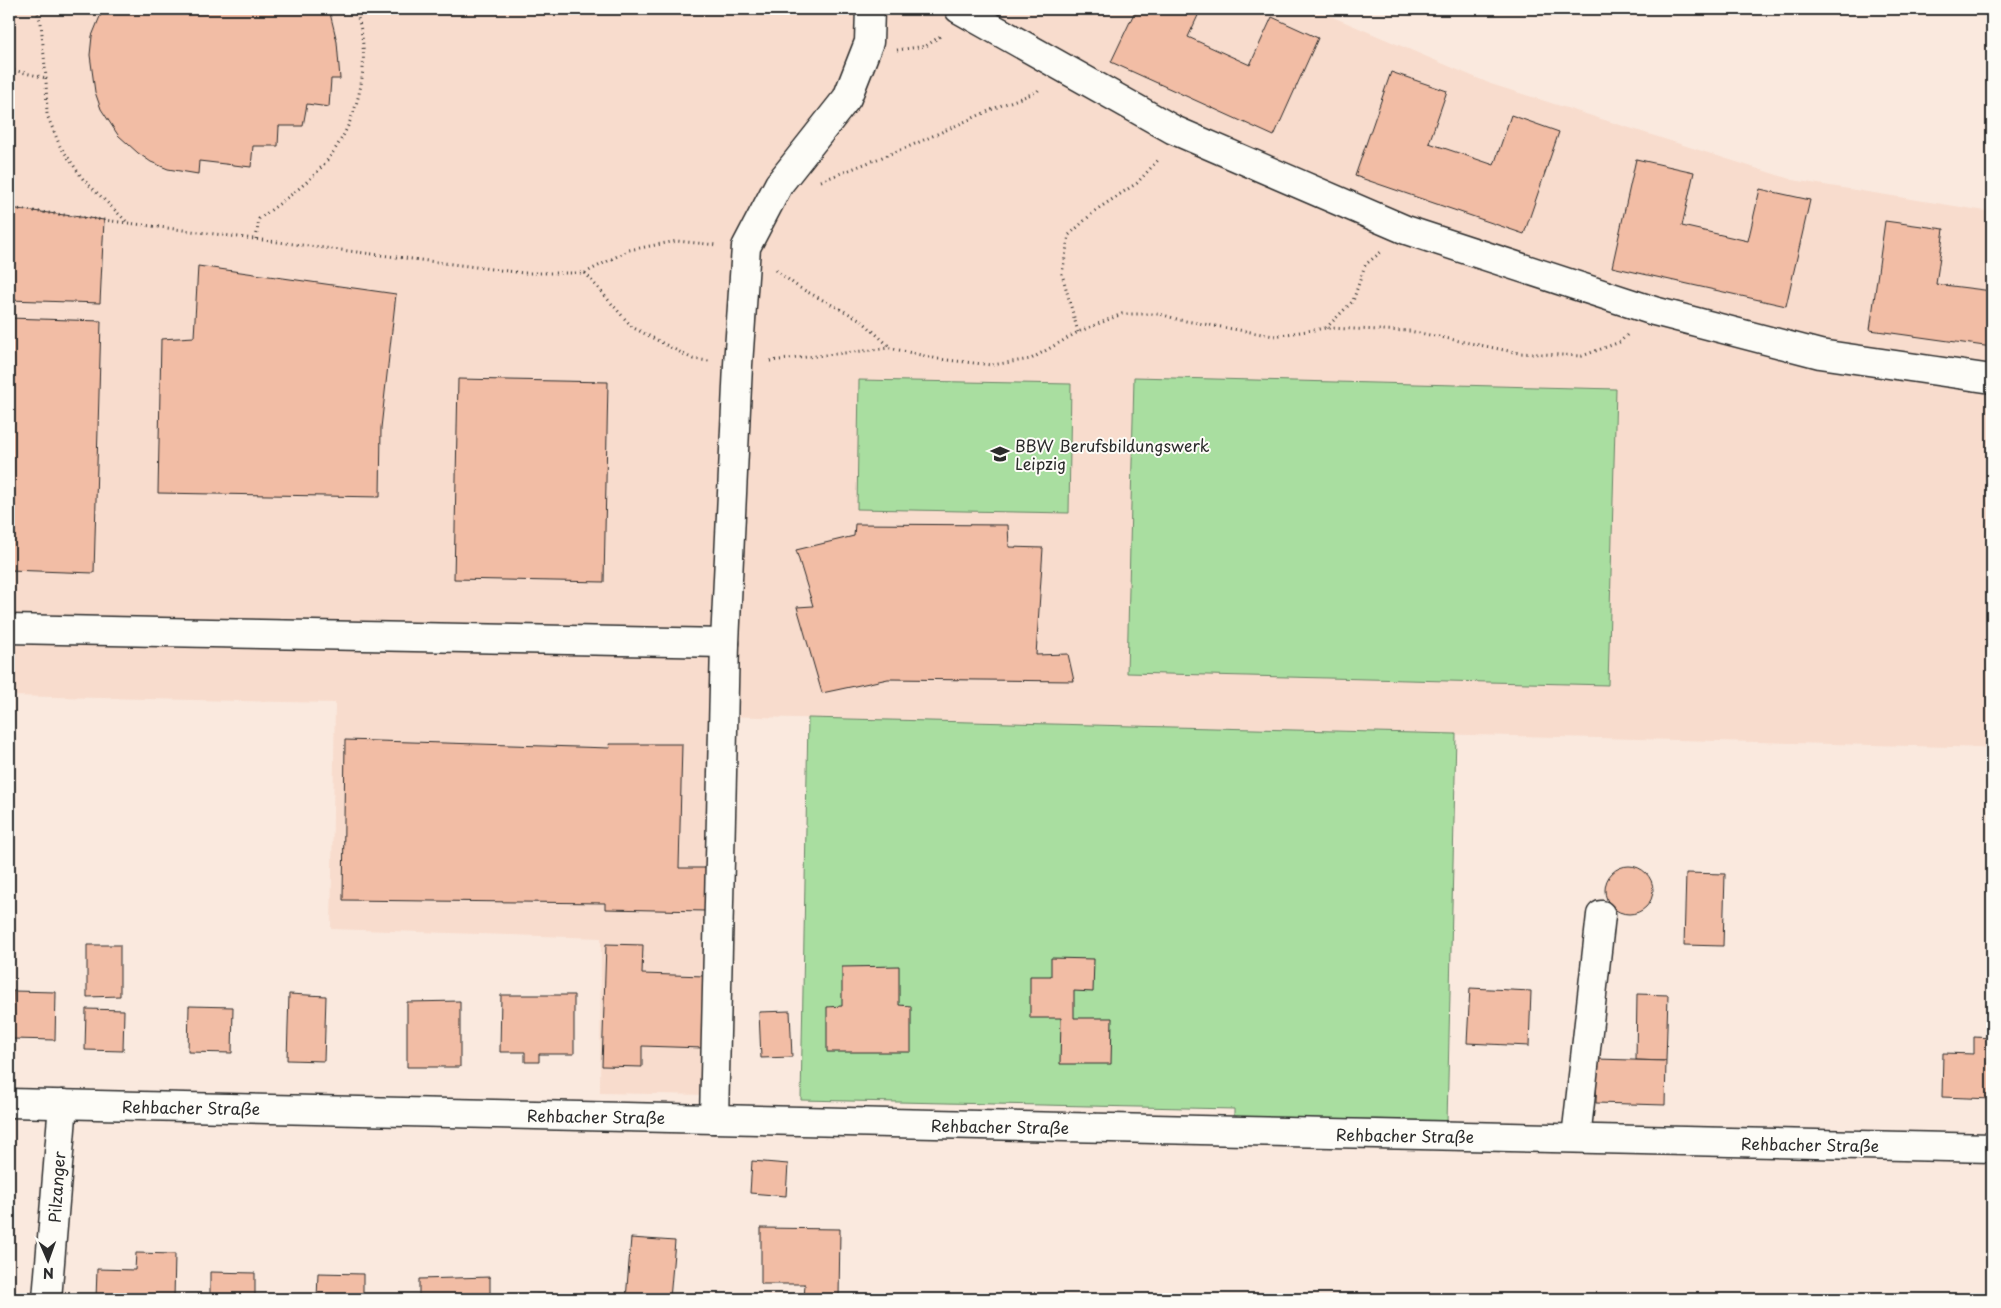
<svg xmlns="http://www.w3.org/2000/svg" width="2001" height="1308" viewBox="0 0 2001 1308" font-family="'Playpen Sans',sans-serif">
<rect width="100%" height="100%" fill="#fae9de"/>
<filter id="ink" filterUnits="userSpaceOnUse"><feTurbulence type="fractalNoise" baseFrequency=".02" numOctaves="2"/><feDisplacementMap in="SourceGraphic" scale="10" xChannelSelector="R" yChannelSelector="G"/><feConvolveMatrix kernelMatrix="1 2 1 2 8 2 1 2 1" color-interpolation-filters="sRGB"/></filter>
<g filter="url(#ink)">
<path fill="#f8dccd" d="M 9,9 L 1314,9 L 1491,84 L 1793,180 L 1992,212 L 1992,748 L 718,716 L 710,1095 L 600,1093 L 601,938 L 331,929 L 335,703 L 9,696 Z"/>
<g fill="#a9dea0" stroke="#6a8466">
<path d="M 1134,377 L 1616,389 L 1608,685 L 1127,673 Z"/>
<path d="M 859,380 L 1071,384 L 1069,513 L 857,509 Z"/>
<path d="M 808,718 L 1456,734 L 1447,1123 L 1234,1118 L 1234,1109 L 801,1100 Z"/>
</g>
<g fill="#f2bda5" stroke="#2b2b2b">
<path d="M 103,9 L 329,9 L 337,42 L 340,79 L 331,79 L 329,107 L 307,104 L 303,126 L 279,126 L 278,146 L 253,146 L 251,167 L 199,161 L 198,174 L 168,169 L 151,162 L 138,153 L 118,135 L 101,109 L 95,92 L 90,55 L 92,36 Z"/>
<path d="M 1136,9 L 1201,9 L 1188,37 L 1250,65 L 1272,17 L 1318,38 L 1274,136 L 1111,62 Z"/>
<path d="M 1391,72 L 1447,91 L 1429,143 L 1494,165 L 1511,115 L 1559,132 L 1524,234 L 1355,176 Z"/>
<path d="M 1636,159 L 1694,172 L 1682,226 L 1748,241 L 1760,189 L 1810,200 L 1786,306 L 1612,267 Z"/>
<path d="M 9,208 L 104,220 L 100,303 L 9,300 Z"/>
<path d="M 1885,221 L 1944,229 L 1936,284 L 1992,291 L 1992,347 L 1870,330 Z"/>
<path d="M 198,266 L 396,294 L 381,428 L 380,497 L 158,493 L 161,339 L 194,337 Z"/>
<path d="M 9,318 L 101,321 L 94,573 L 9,570 Z"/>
<path d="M 458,379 L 608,382 L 604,582 L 454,579 Z"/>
<path d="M 855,524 L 1008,525 L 1009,547 L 1043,548 L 1036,655 L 1068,654 L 1074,681 L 888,679 L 822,693 L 797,607 L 813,606 L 796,550 L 854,536 Z"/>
<path d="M 345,740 L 610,748 L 609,744 L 682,744 L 679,868 L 707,868 L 706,911 L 605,909 L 605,903 L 343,900 Z"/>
<circle cx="1629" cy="890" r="24"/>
<path d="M 1686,873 L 1725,874 L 1723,946 L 1684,945 Z"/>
<path d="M 606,944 L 643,945 L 642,974 L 705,976 L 703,1048 L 642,1046 L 642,1067 L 602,1066 Z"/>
<path d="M 87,945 L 120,945 L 120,996 L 87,997 Z"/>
<path d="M 1051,958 L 1094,959 L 1093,992 L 1074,991 L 1074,1018 L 1112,1018 L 1111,1064 L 1060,1064 L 1061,1018 L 1030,1018 L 1030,976 L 1051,976 Z"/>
<path d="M 899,966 L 899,1005 L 911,1006 L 911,1052 L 827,1052 L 827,1007 L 842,1006 L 842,967 Z"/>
<path d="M 1470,988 L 1531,991 L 1529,1046 L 1467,1043 Z"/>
<path d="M 13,991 L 56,992 L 55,1040 L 12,1039 Z"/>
<path d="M 289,994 L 326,996 L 324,1061 L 287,1060 Z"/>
<path d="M 1637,994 L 1668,995 L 1666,1061 L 1636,1060 Z"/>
<path d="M 501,995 L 574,995 L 574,1054 L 539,1054 L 539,1062 L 525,1062 L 525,1052 L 500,1052 Z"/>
<path d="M 460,1001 L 460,1067 L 407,1067 L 407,1002 Z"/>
<path d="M 189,1006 L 233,1007 L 232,1053 L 188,1052 Z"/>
<path d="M 86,1009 L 124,1010 L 123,1051 L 85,1050 Z"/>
<path d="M 790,1011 L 792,1057 L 761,1058 L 759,1012 Z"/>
<path d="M 1974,1037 L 1992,1038 L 1992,1099 L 1942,1097 L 1943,1053 L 1974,1054 Z"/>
<path d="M 1597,1059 L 1666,1061 L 1665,1105 L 1596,1103 Z"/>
<path d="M 752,1161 L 788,1164 L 786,1196 L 750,1193 Z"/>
<path d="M 761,1228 L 840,1229 L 839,1299 L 804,1299 L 805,1284 L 761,1284 Z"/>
<path d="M 631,1238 L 675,1241 L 670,1299 L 626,1299 Z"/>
<path d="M 136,1253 L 175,1254 L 174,1299 L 96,1299 L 97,1269 L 135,1270 Z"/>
<path d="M 210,1272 L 255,1273 L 255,1299 L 210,1299 Z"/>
<path d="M 318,1273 L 363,1274 L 363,1299 L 317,1299 Z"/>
<path d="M 490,1277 L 490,1299 L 419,1299 L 419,1279 Z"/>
<path d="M 536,1295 L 582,1296 L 582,1299 L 536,1299 Z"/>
</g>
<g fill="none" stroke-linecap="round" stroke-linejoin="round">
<g stroke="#2b2b2b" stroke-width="31">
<g id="minor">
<path d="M 959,9 L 1174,130 L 1406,230 L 1654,311 L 1820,354 L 1992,379"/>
<path d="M 9,629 L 725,643"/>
<path d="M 9,1103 L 1992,1148"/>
<path d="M 714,1119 L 725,643 L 738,365 L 746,247 L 779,184 L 847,98 L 869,42 L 870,9"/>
<path d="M 1576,1138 L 1601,915"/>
<path d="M 47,1299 L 63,1104"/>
</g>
</g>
<g stroke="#2b2b2b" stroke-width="3" stroke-dasharray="1 4" stroke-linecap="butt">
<path d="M 36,9 L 41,23 L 46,78 L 47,115 L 60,146 L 83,179 L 128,223"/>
<path d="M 897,50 L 926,46 L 942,35"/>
<path d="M 9,69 L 46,78"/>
<path d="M 821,181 L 908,147 L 1002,105 L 1037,92 L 1040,88"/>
<path d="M 9,208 L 523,273 L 585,273 L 629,250 L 677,241 L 717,245"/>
<path d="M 256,239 L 259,219 C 277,205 298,191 315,174 C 356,133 376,64 355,9"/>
<path d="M 776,270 L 798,287 L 861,320 L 890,347"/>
<path d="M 585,273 L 632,327 L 693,359 L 709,361"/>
<path d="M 1326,328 L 1353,301 L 1365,265 L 1381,252"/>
<path d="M 1078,332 L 1062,274 L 1069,235 L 1096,210 L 1137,183 L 1160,158"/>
<path d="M 770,361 L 890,348 L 938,359 L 992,365 L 1031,359 L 1078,332 L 1122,314 L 1160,314 L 1180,320 L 1274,336 L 1326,328 L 1410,331 L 1519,353 L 1582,356 L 1620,342 L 1627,335"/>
</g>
<use href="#minor" stroke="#fdfcf7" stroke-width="28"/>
</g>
</g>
<defs>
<g id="school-bare" transform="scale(1.5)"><path d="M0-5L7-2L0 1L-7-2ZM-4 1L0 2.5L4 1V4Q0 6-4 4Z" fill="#2b2b2b" stroke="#fdfcf7" stroke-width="2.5" paint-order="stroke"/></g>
</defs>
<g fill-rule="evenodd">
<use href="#school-bare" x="1000" y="454"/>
</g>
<g text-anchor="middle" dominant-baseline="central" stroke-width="4" stroke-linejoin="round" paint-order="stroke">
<g font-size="16" fill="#2b2b2b" stroke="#fdfcf7" text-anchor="start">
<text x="1015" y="445">BBW Berufsbildungswerk<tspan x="1015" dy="18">Leipzig</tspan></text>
</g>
<g font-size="16" fill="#2b2b2b" stroke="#fdfcf7">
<text transform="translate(191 1107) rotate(1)">Rehbacher Straße</text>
<text transform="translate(596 1116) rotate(1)">Rehbacher Straße</text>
<text transform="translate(1000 1126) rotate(1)">Rehbacher Straße</text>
<text transform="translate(1405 1135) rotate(1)">Rehbacher Straße</text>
<text transform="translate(1810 1144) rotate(1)">Rehbacher Straße</text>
<text transform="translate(56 1187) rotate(-86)">Pilzanger</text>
</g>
</g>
<rect width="2001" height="1308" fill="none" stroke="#fdfcf7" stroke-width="30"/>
<rect x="15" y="15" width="1971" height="1278" fill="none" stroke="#2b2b2b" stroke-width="2" filter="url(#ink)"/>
<g transform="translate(48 1260) rotate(178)" stroke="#fdfcf7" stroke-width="4" paint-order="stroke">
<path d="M0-4L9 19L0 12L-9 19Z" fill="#2b2b2b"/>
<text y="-8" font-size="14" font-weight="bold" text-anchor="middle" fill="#2b2b2b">N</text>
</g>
</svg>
